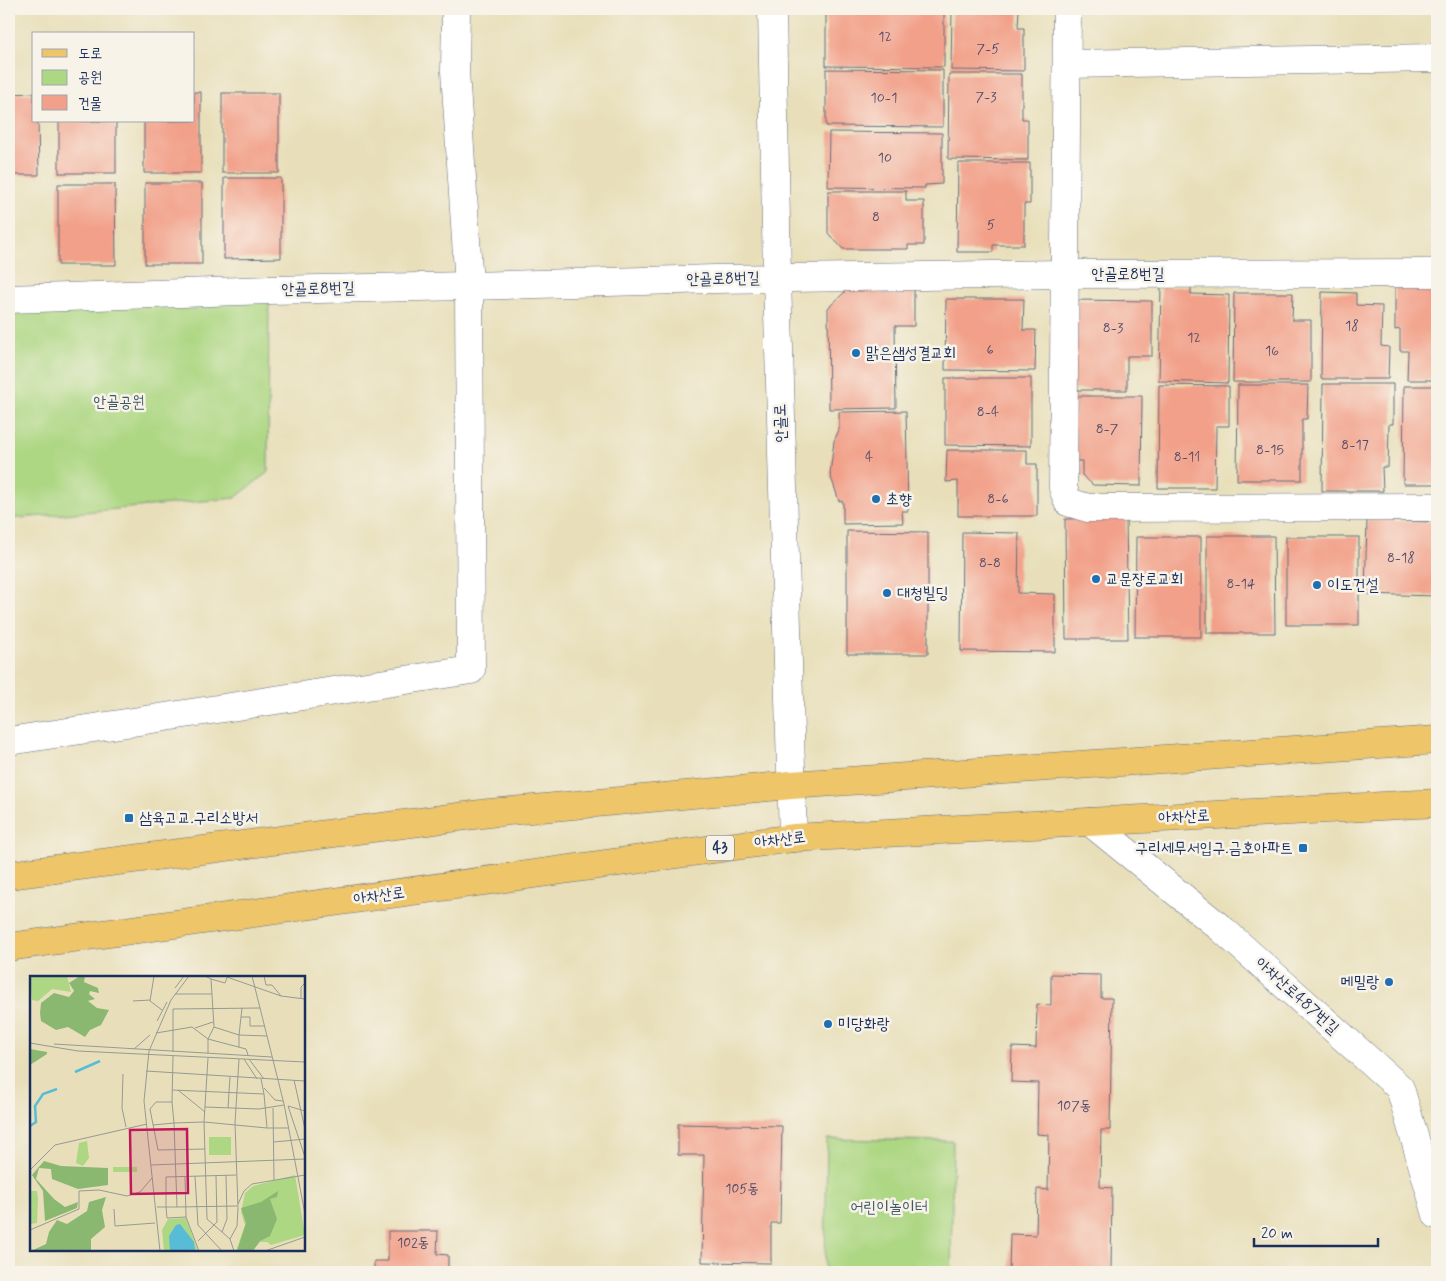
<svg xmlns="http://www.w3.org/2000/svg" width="1446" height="1281" viewBox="0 0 1446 1281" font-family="Mynerve,'Poor Story',sans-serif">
<rect width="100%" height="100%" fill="#f7f3e8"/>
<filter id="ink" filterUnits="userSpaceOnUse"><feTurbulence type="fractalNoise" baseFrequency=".02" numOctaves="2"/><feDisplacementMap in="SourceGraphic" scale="10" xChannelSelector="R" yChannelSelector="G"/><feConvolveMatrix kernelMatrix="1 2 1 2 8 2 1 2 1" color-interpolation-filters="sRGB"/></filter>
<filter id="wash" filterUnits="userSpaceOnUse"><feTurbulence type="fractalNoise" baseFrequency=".0096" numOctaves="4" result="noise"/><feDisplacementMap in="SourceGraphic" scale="20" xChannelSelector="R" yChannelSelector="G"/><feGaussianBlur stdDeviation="1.12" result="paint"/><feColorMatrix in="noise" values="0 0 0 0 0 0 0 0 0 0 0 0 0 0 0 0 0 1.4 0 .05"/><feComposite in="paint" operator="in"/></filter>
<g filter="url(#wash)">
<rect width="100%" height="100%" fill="#e8dfba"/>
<g fill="#add783" stroke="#648370">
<path d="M 269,290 L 268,472 L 235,498 L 9,519 L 9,299 Z"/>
<path d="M 827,1139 L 953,1141 L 951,1272 L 825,1272 Z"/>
</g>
<g id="blocks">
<g fill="#f2a089">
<path d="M 826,9 L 944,9 L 944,67 L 826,66 Z"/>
<path d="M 952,9 L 1019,9 L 1018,28 L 1024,28 L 1024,71 L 951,70 Z"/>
<path d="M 826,69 L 943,70 L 943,127 L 826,126 Z"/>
<path d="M 949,74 L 1022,74 L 1022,119 L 1028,119 L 1028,160 L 948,159 Z"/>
<path d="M 194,92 L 201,92 L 201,173 L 144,173 L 144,121 L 194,121 Z"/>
<path d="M 34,93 L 34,121 L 38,121 L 39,175 L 9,175 L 9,94 Z"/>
<rect x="222" y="93" width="57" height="80"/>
<rect x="59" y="121" width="57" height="52"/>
<path d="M 829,132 L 942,133 L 942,184 L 925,185 L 925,188 L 828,187 Z"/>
<path d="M 958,163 L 1030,163 L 1030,204 L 1024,204 L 1024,245 L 993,245 L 993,252 L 957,252 Z"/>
<path d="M 224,178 L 281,178 L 281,258 L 224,259 Z"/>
<rect x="145" y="183" width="57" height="81"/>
<path d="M 58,184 L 115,184 L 116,265 L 58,265 Z"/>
<path d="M 828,191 L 906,191 L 906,201 L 924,201 L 924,245 L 908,245 L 908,249 L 843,249 L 828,233 Z"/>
<path d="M 1395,284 L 1437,284 L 1437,380 L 1407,380 L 1408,351 L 1400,351 L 1400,329 L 1395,330 Z"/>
<path d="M 914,286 L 914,326 L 895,326 L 896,408 L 829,409 L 828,308 L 849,288 Z"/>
<path d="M 1161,287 L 1191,287 L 1191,294 L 1229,295 L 1228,383 L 1159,381 Z"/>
<path d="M 1322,292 L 1356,293 L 1356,305 L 1382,306 L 1381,346 L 1389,347 L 1388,379 L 1321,379 Z"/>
<path d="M 1234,293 L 1293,293 L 1292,320 L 1311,320 L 1311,382 L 1233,382 Z"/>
<path d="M 946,299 L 1024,299 L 1023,330 L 1036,330 L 1035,371 L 945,370 Z"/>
<path d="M 1074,300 L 1152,301 L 1152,356 L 1127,356 L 1127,390 L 1073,390 Z"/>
<path d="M 945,378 L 1031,378 L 1031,446 L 945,445 Z"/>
<path d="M 1323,384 L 1393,384 L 1393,424 L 1389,424 L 1388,467 L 1382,467 L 1383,491 L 1322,491 Z"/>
<path d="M 1159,385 L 1229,386 L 1229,426 L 1216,426 L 1215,488 L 1158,488 Z"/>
<path d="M 1238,385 L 1308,385 L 1307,419 L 1302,419 L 1302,480 L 1237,480 Z"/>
<path d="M 1404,386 L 1437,386 L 1437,484 L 1403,484 Z"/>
<path d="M 1073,396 L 1142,396 L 1141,486 L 1093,485 L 1082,475 L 1082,461 L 1073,461 Z"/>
<path d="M 906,411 L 908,511 L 902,511 L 903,523 L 843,524 L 843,501 L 839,501 L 830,474 L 834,441 L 839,430 L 839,412 Z"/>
<path d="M 947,450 L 1027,450 L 1027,464 L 1037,464 L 1037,516 L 958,516 L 958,481 L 946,482 Z"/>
<path d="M 1126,518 L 1128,639 L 1066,639 L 1065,519 Z"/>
<path d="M 1367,520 L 1437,522 L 1436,596 L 1365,594 Z"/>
<path d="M 847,531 L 928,532 L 928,654 L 847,654 Z"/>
<path d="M 962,532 L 1019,533 L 1018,593 L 1055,594 L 1055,652 L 961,651 Z"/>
<path d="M 1207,536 L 1274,536 L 1275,633 L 1207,633 Z"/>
<path d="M 1136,537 L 1201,537 L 1201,637 L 1135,637 Z"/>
<rect x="1286" y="537" width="73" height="88"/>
<path d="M 1051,974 L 1101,975 L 1101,998 L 1112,998 L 1110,1130 L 1101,1130 L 1100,1187 L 1112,1188 L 1111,1272 L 1009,1272 L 1010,1234 L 1036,1235 L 1037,1189 L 1048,1190 L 1049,1135 L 1037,1134 L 1038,1083 L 1011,1082 L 1012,1047 L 1036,1048 L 1037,1004 L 1051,1005 Z"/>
<path d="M 678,1124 L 782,1126 L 780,1223 L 771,1223 L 771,1263 L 702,1262 L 704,1155 L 678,1155 Z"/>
<path d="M 388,1231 L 438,1231 L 437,1254 L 448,1255 L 448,1272 L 374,1272 L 374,1261 L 388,1261 Z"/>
</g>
</g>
</g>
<g filter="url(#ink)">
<use href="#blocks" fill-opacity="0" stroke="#636d7e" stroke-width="1"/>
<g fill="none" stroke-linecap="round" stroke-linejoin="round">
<g stroke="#636d7e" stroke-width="29">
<g id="minor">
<path d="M 1067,9 L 1063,488 L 1068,502 L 1088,508 L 1437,507"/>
<path d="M 1067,64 L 1437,58"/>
<path d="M 9,299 L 269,290 L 469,286 L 714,279 L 1064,274 L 1437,273"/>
<path d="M 9,741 L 471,670 L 469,286 L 455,71 L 456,9"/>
<path d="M 1090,822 L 1223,930 L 1400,1088 L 1437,1215"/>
</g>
</g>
<g stroke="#636d7e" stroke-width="29">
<path id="tertiary" d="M 772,9 L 777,278 L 793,838"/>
</g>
<g stroke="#636d7e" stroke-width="29">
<g id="primary">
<path d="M 9,875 L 489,813 L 791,785 L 1437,740"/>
<path d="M 9,947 L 793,838 L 1437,803"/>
</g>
</g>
<use href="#minor" stroke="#fff" stroke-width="28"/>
<use href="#tertiary" stroke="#fff" stroke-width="28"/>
<use href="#primary" stroke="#eec569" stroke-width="28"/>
</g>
</g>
<g fill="#1f6fb2" stroke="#f7f3e8" stroke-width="2">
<circle cx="856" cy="353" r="5"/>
<circle cx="876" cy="499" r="5"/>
<circle cx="1096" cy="579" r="5"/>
<circle cx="1317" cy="585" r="5"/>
<circle cx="887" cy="593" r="5"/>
<rect x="124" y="813" width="10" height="10" rx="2.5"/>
<rect x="1298" y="843" width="10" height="10" rx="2.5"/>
<circle cx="1389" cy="982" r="5"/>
<circle cx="828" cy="1024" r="5"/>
</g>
<g text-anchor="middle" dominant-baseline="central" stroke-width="5" stroke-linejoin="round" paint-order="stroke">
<g font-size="14" fill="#514b69">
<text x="885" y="37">12</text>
<text x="988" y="49">7-5</text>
<text x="986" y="97">7-3</text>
<text x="884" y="98">10-1</text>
<text x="885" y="158">10</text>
<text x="876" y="217">8</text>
<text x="991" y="225">5</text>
<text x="1352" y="326">18</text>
<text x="1113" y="328">8-3</text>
<text x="1194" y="338">12</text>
<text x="990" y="350">6</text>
<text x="1272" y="351">16</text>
<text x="988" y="412">8-4</text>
<text x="1107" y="429">8-7</text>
<text x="1355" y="445">8-17</text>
<text x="1270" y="450">8-15</text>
<text x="869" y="457">4</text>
<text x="1187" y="457">8-11</text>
<text x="998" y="499">8-6</text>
<text x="1401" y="558">8-18</text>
<text x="990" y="563">8-8</text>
<text x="1241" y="584">8-14</text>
<text x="1074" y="1106">107동</text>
<text x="742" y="1189">105동</text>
<text x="413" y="1243">102동</text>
</g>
<rect fill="#f7f3e8" stroke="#5d6a87" stroke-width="1" x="706" y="835.5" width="28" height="25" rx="4"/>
<g font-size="15" font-weight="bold" fill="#1b2f5e">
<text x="720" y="848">43</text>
</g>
<g font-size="16" fill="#1b2f5e" stroke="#f7f3e8">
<text x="1128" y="274">안골로8번길</text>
<text transform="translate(723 279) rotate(-1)">안골로8번길</text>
<text transform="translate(318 289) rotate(-1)">안골로8번길</text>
<text transform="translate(781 423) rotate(-92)">안골로</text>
<text transform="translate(1184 817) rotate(-3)">아차산로</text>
<text transform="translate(780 840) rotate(-7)">아차산로</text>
<text transform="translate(379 896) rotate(-8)">아차산로</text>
<text transform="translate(1297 996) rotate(42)">아차산로487번길</text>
</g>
<g font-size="16" fill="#1b2f5e" stroke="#f7f3e8" text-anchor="start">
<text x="866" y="353">맑은샘성결교회</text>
<text x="886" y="499">초향</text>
<text x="1106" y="579">교문장로교회</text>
<text x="1327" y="585">이도건설</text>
<text x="897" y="593">대청빌딩</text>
<text x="139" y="818">삼육고교.구리소방서</text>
<text x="1293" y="848" text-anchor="end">구리세무서입구.금호아파트</text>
<text x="1379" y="982" text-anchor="end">메밀랑</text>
<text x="838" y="1024">미당화랑</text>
</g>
<g font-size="16" fill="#405967" stroke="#f7f3e8">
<text x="119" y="402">안골공원</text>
<text x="889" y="1207">어린이놀이터</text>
</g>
</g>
<g transform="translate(30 976)">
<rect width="275" height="275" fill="#e8dfba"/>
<path d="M 0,0 L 37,0 L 41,16 L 22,13 L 8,25 L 2,24 ZM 179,161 L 201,161 L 201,179 L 179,179 ZM 57,165 L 59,182 L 53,190 L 46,187 L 49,167 ZM 83,191 L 107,191 L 107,196 L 83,196 ZM 265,199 L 275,259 L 241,269 L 237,266 L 230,266 L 221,275 L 206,275 L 215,249 L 211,236 L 215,217 L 223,210 ZM 1,215 L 7,215 L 8,222 L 7,247 L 0,248 ZM 156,242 L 168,275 L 134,275 L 132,254 L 138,243 Z" fill="#add783"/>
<path d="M 50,0 L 55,0 L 54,6 L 68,12 L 69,17 L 60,15 L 59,18 L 65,23 L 58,25 L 67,32 L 79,34 L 71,49 L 60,54 L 55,61 L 38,51 L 26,54 L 11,45 L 10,37 L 11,27 L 24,17 L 39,21 L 44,15 L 39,7 ZM 0,73 L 17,76 L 17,78 L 0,89 ZM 14,185 L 31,190 L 78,192 L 78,209 L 48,213 L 22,203 L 21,193 L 9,192 L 6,203 L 24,223 L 35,231 L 48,226 L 47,232 L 15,245 L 13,215 L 2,199 ZM 248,215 L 247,221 L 240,223 L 247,243 L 240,260 L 230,265 L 223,275 L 207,275 L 216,247 L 211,232 L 231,226 ZM 76,221 L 72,234 L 75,251 L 61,263 L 61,275 L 1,275 L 16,268 L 19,256 L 27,244 L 37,248 L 57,235 L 59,226 Z" fill="#8ab871"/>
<path d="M 150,248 L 164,266 L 165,275 L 140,275 L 139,260 L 146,249 Z" fill="#59bcd7"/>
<path fill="none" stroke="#59bcd7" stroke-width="2.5" d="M 45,96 L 70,85M 0,150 L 6,146 L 5,130 L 13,118 L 27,113"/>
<path fill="none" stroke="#969995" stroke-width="1" d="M 124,0 L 120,25 L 132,34M 175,0 L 181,3 L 184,51 L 178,63 L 178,77M 194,0 L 251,20M 222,0 L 254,128 L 275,238M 234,0 L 236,9 L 242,9 L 251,20 L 275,23M 181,3 L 195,7 L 197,2M 145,12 L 154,0M 145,18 L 182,18M 271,23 L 271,11 L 275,7M 103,25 L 120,24M 143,33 L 230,32M 143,33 L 143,76M 211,41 L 220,41 L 220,50 L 235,50M 127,45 L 137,26M 184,51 L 209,59 L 212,32M 165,52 L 183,46M 126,57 L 162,51 L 178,63 L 216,73 L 218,79M 0,67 L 48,75 L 275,86M 24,68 L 242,81M 209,71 L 209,59 L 237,60M 104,73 L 120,59M 214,83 L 227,103M 219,83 L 234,103M 116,95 L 275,105M 93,98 L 92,132 L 96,151M 264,104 L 275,153M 234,112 L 245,124 L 253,125M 142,114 L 234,118 L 231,103M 148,114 L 175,136M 234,118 L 237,152 L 259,152M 142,126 L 143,80M 258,130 L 275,181M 258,130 L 275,135M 175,131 L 229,133 L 254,129M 198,132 L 200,101M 243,132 L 244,204M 123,149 L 144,147 L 142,126 L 126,126 L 120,133 L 128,174 L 175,173M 244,166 L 275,163M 121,189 L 275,183M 0,194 L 25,169 L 117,148M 155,200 L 156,241M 165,200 L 168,249 L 192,275M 208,228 L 214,215 L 222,208 L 275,199M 127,231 L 136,231 L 136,201 L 206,199M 147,231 L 207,230M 84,233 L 85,250 L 125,247M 0,254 L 49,233 L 49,215 L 69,214 L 97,220 L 110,216 L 122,202M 192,256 L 197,243 L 196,199M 200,263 L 207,250 L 208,232 L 205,147 L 209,83M 168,265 L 187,246 L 186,200M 130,275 L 114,125 L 119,75 L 141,24 L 159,0M 169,275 L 156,241 L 137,242 L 136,231 L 147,231 L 144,147 L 174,146 L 178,82M 204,275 L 200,263 L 177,243 L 174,146 L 237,152M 235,275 L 275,261"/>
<path fill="#c2185b" fill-opacity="0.15" stroke="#c2185b" stroke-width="2.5" d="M 157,153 L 158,217 L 101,218 L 100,154 Z"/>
<rect width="275" height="275" fill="none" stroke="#1b2f5e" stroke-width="2.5"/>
</g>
<rect width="1446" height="1281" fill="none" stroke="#f7f3e8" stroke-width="30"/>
<rect x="32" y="32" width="162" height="90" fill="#f7f3e8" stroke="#9fa5b1"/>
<rect x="42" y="49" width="25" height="8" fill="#eec569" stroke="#9fa5b1"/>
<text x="78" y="58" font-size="15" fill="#1b2f5e">도로</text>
<rect x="42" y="70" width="25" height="15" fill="#add783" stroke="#9fa5b1"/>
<text x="78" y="82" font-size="15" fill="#1b2f5e">공원</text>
<rect x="42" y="95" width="25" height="15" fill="#f2a089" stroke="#9fa5b1"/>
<text x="78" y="108" font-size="15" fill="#1b2f5e">건물</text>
<path d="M1254 1238v8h124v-8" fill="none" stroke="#1b2f5e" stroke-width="2.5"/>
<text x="1261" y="1238" font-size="15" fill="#1b2f5e" stroke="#f7f3e8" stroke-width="4" paint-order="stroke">20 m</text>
</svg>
